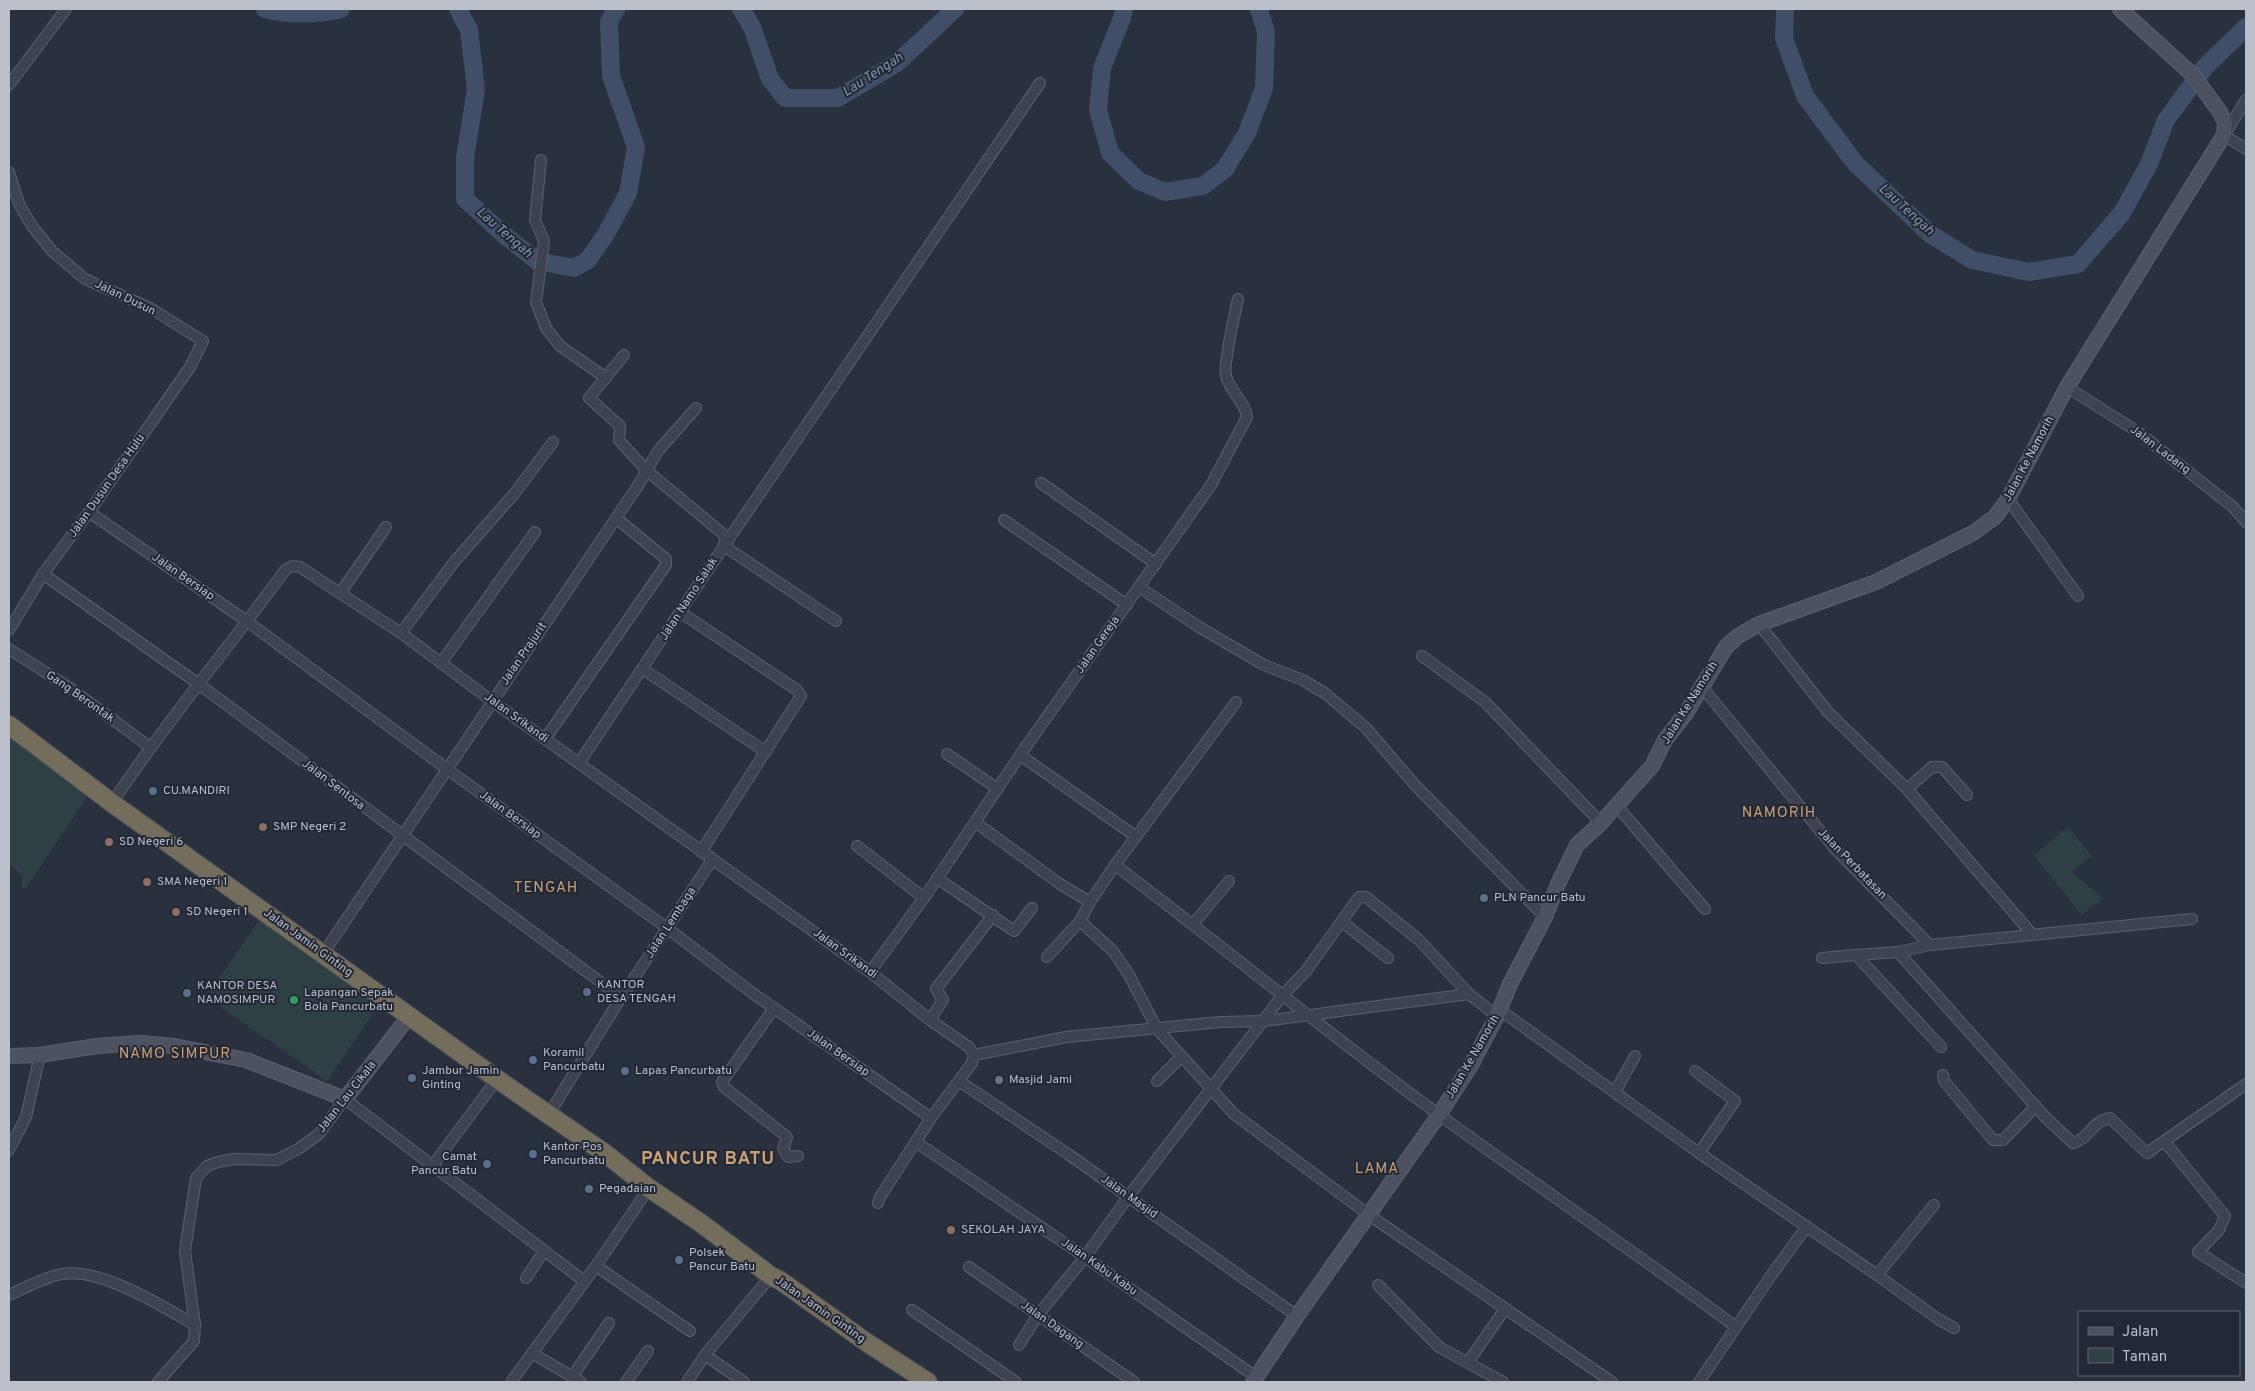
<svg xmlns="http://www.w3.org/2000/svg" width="2255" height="1391" viewBox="0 0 2255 1391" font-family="Overpass,sans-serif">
<rect width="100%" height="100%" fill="#29313f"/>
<g fill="#2e4043">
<path d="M 9,737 L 89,794 L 26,888 L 22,888 L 22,876 L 9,864 Z"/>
<path d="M 2068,827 L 2092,856 L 2071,872 L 2103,898 L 2082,915 L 2034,855 Z"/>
<path d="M 260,919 L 381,1002 L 327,1081 L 206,997 Z"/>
</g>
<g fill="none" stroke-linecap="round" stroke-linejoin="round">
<g stroke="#414e67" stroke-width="18">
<path d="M 265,9 C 288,15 318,15 341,9"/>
<path d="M 458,9 L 469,30 L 476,89 L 465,158 L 465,199 L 503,234 L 537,261 L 574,268 L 588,260 L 606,234 L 628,193 L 636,147 L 611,76 L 609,22 L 616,9"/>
<path d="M 741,9 L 752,27 L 770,79 L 785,98 L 838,98 L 897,63 L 955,9"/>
<path d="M 1124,9 L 1122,18 L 1102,68 L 1098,110 L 1110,153 L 1139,181 L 1165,192 L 1203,186 L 1225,169 L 1247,133 L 1264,88 L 1266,32 L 1259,9"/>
<path d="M 1785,9 L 1784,38 L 1805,96 L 1855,163 L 1930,234 L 1972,260 L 2029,272 L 2078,264 L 2122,213 L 2149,164 L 2166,120 L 2205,67 L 2246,27"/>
</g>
<g stroke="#5b616d" stroke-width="12">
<g id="street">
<path d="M 9,85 L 66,9"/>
<path d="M 2246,100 L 2224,135 L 2246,149"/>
<path d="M 541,160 L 535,220 L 544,241 L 536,302 L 546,328 L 560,346 L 606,378"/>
<path d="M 9,172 L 19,204 L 32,226 L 52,251 L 85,279 L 150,308 L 203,341 L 190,367 L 89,512 L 43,574 L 9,630"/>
<path d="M 624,355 L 589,398 L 620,426 L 619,440 L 646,470 L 722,533 L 726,539 L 724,545"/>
<path d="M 2067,387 L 2138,432 L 2233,507 L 2246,522"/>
<path d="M 1041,483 L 1156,564"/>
<path d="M 2008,499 L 2078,596"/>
<path d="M 89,512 L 248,622 L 447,769 L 667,928 L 751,992 L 931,1118"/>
<path d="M 1004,520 L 1127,605"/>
<path d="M 724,546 L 836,621"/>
<path d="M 43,574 L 200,685 L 622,998"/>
<path d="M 1139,587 L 1199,627 L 1264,665 L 1303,680 L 1326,694 L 1366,728 L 1415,785 L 1545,917"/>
<path d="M 341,592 L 386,527"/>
<path d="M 680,612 L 797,690 L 801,696 L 701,852"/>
<path d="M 1759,624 L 1828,712 L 1907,789 L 2032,934"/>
<path d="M 401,633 L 455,561 L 514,494 L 553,442"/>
<path d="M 9,649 L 70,688 L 150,747"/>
<path d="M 1422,656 L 1485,702 L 1601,823"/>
<path d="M 441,663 L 535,532"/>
<path d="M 643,669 L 766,752"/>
<path d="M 1702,687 L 1835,849 L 1930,945"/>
<path d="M 545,739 L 666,565 L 666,559 L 616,518"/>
<path d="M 947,754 L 998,789"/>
<path d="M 1020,755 L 1135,836"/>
<path d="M 579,763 L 724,546 L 1040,83"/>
<path d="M 1907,789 L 1932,767 L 1942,767 L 1967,795"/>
<path d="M 112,803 C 166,722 229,647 286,569 L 292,566 L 300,567 L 401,633 L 492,701 L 870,972 L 930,1020 L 969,1047 L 974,1055"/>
<path d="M 1617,806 L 1705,909"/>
<path d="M 975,822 L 1060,884 L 1090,902"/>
<path d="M 857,846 L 924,898"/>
<path d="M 1115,865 C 1224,947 1328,1034 1438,1114 C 1537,1186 1638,1254 1736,1327"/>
<path d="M 937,878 L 1014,931 L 1032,908"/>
<path d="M 1080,921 L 1113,951 L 1129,975 L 1157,1029 L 1234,1114 L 1369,1215 L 1612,1382"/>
<path d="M 1342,922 L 1388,958"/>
<path d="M 1193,924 L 1229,881"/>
<path d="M 1898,952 L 2046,1118 L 2073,1143 C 2088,1140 2093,1120 2110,1118 L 2147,1153 L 2246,1084"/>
<path d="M 323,954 L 639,484 L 658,451 L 696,408"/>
<path d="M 1047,957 L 1080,921 L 1090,902 L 1115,865 L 1236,702"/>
<path d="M 1822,958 L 1856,955"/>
<path d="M 870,972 L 924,898 L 1020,755 L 1211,485 L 1247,417 C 1245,401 1230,392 1226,376 C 1223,363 1235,314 1238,299"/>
<path d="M 774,1008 L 722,1082 L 724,1087 L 787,1137 L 783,1149 L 788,1157 L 798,1156"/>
<path d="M 1500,1010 L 1699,1153 L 1877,1275 L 1934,1205"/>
<path d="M 930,1020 L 943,1000 L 936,989 L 993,915"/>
<path d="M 1941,1047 L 1856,955 L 1898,952 L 1930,945 L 2192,919"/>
<path d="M 1695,1071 L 1735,1101 L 1699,1153"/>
<path d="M 1943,1075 L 1944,1081 L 1993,1140 L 2003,1140 L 2036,1106"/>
<path d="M 959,1081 L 1068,1154 L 1297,1316"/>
<path d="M 1157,1081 L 1181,1057"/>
<path d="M 1615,1092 L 1635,1056"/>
<path d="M 549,1114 L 617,1004 L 712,860"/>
<path d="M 916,1142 L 1085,1257 L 1256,1377"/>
<path d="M 2165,1142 L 2225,1216 L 2219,1230 L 2198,1252 L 2246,1283"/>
<path d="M 9,1150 L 26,1117 L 40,1055"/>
<path d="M 433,1165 L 497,1079"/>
<path d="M 878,1203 L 880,1197 L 931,1118 L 972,1063 L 974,1055 L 1066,1037 L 1220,1022 L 1264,1021 L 1469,994"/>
<path d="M 596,1266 L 690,1331"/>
<path d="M 969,1267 L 1134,1382"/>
<path d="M 1877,1275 L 1938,1319 L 1954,1328"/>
<path d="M 526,1278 L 544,1251"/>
<path d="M 1378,1285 L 1439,1347 L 1503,1382"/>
<path d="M 9,1295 C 26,1288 43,1277 62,1274 C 100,1267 162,1306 195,1325"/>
<path d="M 912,1310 L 1016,1382"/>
<path d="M 1019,1345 L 1038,1315 L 1085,1257 L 1128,1197 L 1282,996 L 1306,971 L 1359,897 L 1366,897 L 1419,940 L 1469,994 L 1497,1016"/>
<path d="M 532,1353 L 581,1382"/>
<path d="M 705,1355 L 744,1382"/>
<path d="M 1468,1362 L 1505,1309"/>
<path d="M 572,1377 L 609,1323"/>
<path d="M 158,1382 L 194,1341 L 195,1325 L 185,1251 L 196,1178 L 207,1166 L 218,1162 L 234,1159 L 277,1160 L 298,1149 L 319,1134 L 345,1099 L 584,1281"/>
<path d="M 511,1382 L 596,1266 L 649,1188"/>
<path d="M 626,1382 L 648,1351"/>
<path d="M 687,1382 L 705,1355 L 771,1276"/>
<path d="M 1699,1382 L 1770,1277 L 1807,1226"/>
</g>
</g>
<g stroke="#5b616d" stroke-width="16">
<g id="secondary">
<path d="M 9,1056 L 40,1055 L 97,1046 L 140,1043 L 174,1046 L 246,1060 L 345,1099 L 410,1015"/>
<path d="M 1253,1382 L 1297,1316 L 1439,1115 L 1471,1065 L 1497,1016 L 1510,984 L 1545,917 L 1558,884 L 1577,845 L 1601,823 L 1652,766 L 1665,740 L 1686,713 L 1726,647 L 1738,636 L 1759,624 L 1876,582 L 1973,533 L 1995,517 L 2008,499 L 2067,387 L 2224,135 L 2225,123 L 2220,112 L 2193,75 L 2120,9"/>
</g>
</g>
<g stroke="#484e5a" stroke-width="20">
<path id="highway" d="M 9,725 L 112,803 L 497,1079 L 606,1154 L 649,1188 L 702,1224 L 771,1276 L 781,1281 L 866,1342 L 928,1382"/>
</g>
<use href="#street" stroke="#3d4350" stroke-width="10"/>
<use href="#secondary" stroke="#4c5262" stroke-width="14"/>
<use href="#highway" stroke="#756d5b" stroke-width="18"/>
</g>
<g fill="#5c6f8a" stroke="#222835" stroke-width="2">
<circle cx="153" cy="791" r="5"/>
<circle cx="1484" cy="898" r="5"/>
<circle cx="587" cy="992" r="5"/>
<circle cx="187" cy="993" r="5"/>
<circle cx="533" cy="1060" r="5"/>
<circle cx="625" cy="1071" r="5"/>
<circle cx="412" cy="1078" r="5"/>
<circle cx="533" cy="1154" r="5"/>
<circle cx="487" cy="1164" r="5"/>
<circle cx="589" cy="1189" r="5"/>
<circle cx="679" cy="1260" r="5"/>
</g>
<g fill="#8d6e63" stroke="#222835" stroke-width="2">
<circle cx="263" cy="827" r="5"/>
<circle cx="109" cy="842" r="5"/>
<circle cx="147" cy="882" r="5"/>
<circle cx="176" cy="912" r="5"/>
<circle cx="951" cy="1230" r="5"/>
</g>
<circle fill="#2e9e5b" stroke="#222835" stroke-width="2" cx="294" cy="1000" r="5"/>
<circle fill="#6b7280" stroke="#222835" stroke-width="2" cx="999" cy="1080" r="5"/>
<g text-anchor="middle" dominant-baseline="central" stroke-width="4" stroke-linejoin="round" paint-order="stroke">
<g font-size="12" fill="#babfca" stroke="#222835">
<text transform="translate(125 298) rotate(26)">Jalan Dusun</text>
<text transform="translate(2160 450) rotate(37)">Jalan Ladang</text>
<text transform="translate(2029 459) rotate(-62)">Jalan Ke Namorih</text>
<text transform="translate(107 486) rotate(-55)">Jalan Dusun Desa Hulu</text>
<text transform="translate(183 577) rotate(35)">Jalan Bersiap</text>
<text transform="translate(689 599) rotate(-57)">Jalan Namo Salak</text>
<text transform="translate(1098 645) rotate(-55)">Jalan Gereja</text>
<text transform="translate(524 654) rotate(-56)">Jalan Prajurit</text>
<text transform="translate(80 697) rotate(35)">Gang Berontak</text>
<text transform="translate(1690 703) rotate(-58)">Jalan Ke Namorih</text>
<text transform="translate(516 718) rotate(36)">Jalan Srikandi</text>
<text transform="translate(333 785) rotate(37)">Jalan Sentosa</text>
<text transform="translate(510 815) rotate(36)">Jalan Bersiap</text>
<text transform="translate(1852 864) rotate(46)">Jalan Perbatasan</text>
<text transform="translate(671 923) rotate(-57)">Jalan Lembaga</text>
<text transform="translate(308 943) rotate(36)">Jalan Jamin Ginting</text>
<text transform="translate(845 954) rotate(36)">Jalan Srikandi</text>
<text transform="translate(838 1053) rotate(35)">Jalan Bersiap</text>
<text transform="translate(1473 1057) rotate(-60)">Jalan Ke Namorih</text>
<text transform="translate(347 1097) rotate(-52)">Jalan Lau Cikala</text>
<text transform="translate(1129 1197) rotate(35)">Jalan Masjid</text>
<text transform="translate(1099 1267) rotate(35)">Jalan Kabu Kabu</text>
<text transform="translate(820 1310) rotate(35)">Jalan Jamin Ginting</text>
<text transform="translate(1052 1325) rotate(35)">Jalan Dagang</text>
</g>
<g font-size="12" fill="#babfca" stroke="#222835" text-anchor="start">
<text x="163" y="791">CU.MANDIRI</text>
<text x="273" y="827">SMP Negeri 2</text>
<text x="119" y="842">SD Negeri 6</text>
<text x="157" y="882">SMA Negeri 1</text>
<text x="1494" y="898">PLN Pancur Batu</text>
<text x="186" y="912">SD Negeri 1</text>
<text x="597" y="985">KANTOR<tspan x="597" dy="14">DESA TENGAH</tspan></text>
<text x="197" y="986">KANTOR DESA<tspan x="197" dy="14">NAMOSIMPUR</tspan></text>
<text x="304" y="993">Lapangan Sepak<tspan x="304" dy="14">Bola Pancurbatu</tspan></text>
<text x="543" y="1053">Koramil<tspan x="543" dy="14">Pancurbatu</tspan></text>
<text x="422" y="1071">Jambur Jamin<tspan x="422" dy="14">Ginting</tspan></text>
<text x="635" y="1071">Lapas Pancurbatu</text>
<text x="1009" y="1080">Masjid Jami</text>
<text x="543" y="1147">Kantor Pos<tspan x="543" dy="14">Pancurbatu</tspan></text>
<text x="477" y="1157" text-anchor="end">Camat<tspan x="477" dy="14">Pancur Batu</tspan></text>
<text x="599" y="1189">Pegadaian</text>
<text x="961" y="1230">SEKOLAH JAYA</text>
<text x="689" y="1253">Polsek<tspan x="689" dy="14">Pancur Batu</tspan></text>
</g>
<g font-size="14" font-style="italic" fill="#8593ae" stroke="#222835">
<text transform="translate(873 75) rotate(-33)">Lau Tengah</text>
<text transform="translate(1906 210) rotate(42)">Lau Tengah</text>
<text transform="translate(504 233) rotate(41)">Lau Tengah</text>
</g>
<g font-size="15" letter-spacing="1" fill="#cba074" stroke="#222835">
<text x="1779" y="813">NAMORIH</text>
<text x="546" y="888">TENGAH</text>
<text x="175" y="1054">NAMO SIMPUR</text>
<text x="1377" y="1169">LAMA</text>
</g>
<g font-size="18" font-weight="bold" letter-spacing="1" fill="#cba074" stroke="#222835">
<text x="708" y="1159">PANCUR BATU</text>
</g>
</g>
<rect width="2255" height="1391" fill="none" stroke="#babfca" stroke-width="20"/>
<rect x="2078" y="1311" width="162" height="65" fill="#222835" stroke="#5f6471"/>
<rect x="2088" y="1327" width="25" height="8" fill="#4c5262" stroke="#5f6471"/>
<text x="2122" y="1336" font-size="15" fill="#babfca">Jalan</text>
<rect x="2088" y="1348" width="25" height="15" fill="#2e4043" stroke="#5f6471"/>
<text x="2122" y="1361" font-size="15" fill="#babfca">Taman</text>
</svg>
